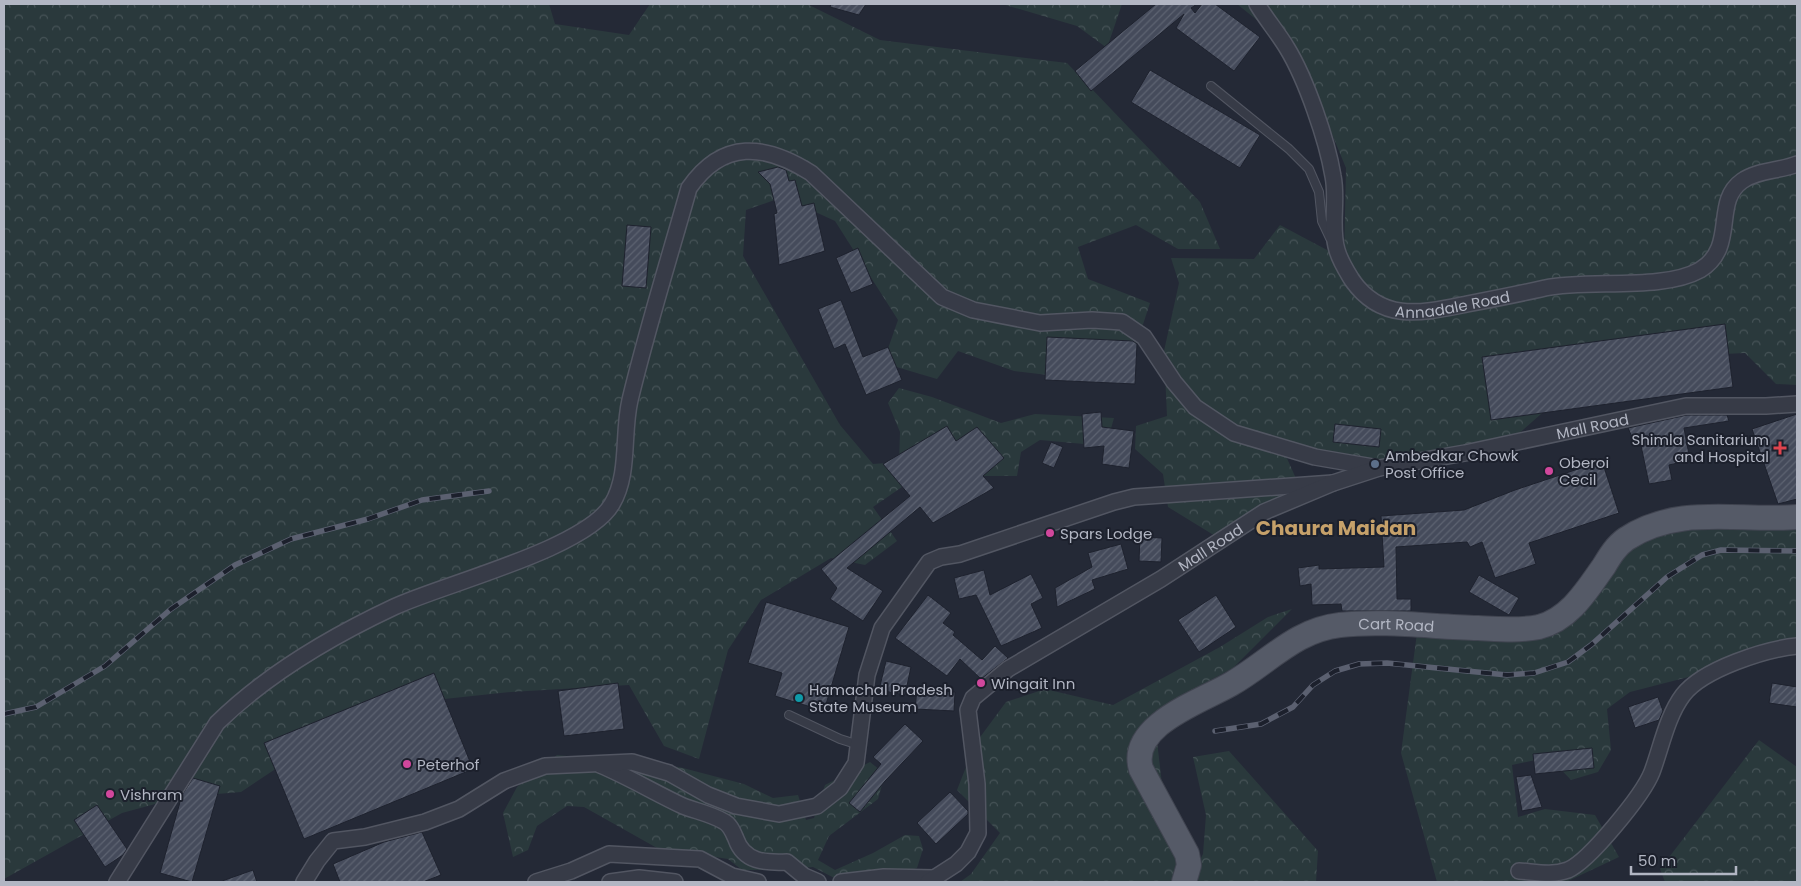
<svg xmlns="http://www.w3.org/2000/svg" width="1801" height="886" viewBox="0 0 1801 886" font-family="Poppins,sans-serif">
<defs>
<pattern id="forest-crowns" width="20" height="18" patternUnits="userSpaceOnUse" patternTransform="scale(1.25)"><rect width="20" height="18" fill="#2a393c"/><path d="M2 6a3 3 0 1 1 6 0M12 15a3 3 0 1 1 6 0" fill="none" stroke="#465357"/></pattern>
<pattern id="building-hatch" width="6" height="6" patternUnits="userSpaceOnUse" patternTransform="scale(1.25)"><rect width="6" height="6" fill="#454b5b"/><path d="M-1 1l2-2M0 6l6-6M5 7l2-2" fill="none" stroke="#5d6371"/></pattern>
</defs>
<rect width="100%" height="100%" fill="#242936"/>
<g fill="url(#forest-crowns)">
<path d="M 4,4 L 549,4 L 555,24 L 629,35 L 650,4 L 807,4 L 880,40 L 1067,63 L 1200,202 L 1220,249 L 1178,249 L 1136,225 L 1078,247 L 1088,279 L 1150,303 L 1131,361 L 1073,378 L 1014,371 L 958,351 L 937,379 L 883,363 L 898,320 L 835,221 L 783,197 L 746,210 L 743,256 L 840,425 L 873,464 L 899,462 L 900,432 L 888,403 L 899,388 L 932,397 L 1001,423 L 1035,414 L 1114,418 L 1106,446 L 1040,440 L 1021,452 L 1017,476 L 980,476 L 928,469 L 873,507 L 897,541 L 865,565 L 831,558 L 761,600 L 728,650 L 699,759 L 664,746 L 629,685 L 511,692 L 416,702 L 277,768 L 241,792 L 181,797 L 122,813 L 4,879 Z"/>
<path d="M 1002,4 L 1122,4 L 1107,48 L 1077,26 Z"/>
<path d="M 1237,4 L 1797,4 L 1797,385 L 1776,384 L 1745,353 L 1642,358 L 1558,399 L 1498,452 L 1422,469 L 1281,445 L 1298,483 L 1278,510 L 1225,542 L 1168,507 L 1163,474 L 1135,449 L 1136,426 L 1167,416 L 1164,351 L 1179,283 L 1171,258 L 1254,259 L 1280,225 L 1344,259 L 1346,168 L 1299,54 Z"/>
<path d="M 1797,524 L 1797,649 L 1630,692 L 1607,709 L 1611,750 L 1598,772 L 1571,780 L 1549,757 L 1512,765 L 1518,817 L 1545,809 L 1595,815 L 1619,857 L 1566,882 L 1437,882 L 1401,753 L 1417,633 L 1534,635 L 1629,547 L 1670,527 Z"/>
<path d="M 1292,609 L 1233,668 L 1170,702 L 1155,724 L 1162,784 L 1184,824 L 1185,856 L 1170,882 L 960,882 L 971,874 L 1000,833 L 957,790 L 975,744 L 1006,702 L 1045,689 L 1113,705 L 1220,647 L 1268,617 Z"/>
<path d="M 1759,740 L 1797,767 L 1797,882 L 1665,882 L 1660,869 Z"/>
<path d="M 1229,751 L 1318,851 L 1316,882 L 1189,882 L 1203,854 L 1206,815 L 1193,757 Z"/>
<path d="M 557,755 L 679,767 L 744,784 L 773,798 L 798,795 L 806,820 L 814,818 L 825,785 L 870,762 L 885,774 L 878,799 L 829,836 L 818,860 L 835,870 L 873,853 L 905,835 L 919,836 L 923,849 L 917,868 L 873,882 L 842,882 L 813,867 L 779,870 L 742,870 L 728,859 L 657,848 L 584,807 L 567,806 L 537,826 L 528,850 L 513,857 L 503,813 L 517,787 Z"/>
</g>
<g fill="url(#building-hatch)" stroke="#1e222e">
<path d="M 831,4 L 866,4 L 859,15 L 830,7 Z"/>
<path d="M 1156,4 L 1197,4 L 1191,8 L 1195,13 L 1202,4 L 1215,4 L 1260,37 L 1234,71 L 1176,28 L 1184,14 L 1091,91 L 1075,71 Z"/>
<path d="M 1150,70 L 1260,135 L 1240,168 L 1131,102 Z"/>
<path d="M 778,167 L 786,170 L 789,181 L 795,180 L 802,206 L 814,203 L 825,251 L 779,265 L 774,214 L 777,213 L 770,184 L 758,172 Z"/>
<path d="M 627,225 L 651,227 L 646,288 L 622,286 Z"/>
<path d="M 858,248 L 873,284 L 851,293 L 836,258 Z"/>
<path d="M 841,300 L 863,357 L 888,347 L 902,380 L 866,395 L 845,344 L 834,349 L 818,309 Z"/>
<path d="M 1725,324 L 1733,387 L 1491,420 L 1482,357 Z"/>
<path d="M 1047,337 L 1133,341 L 1137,344 L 1135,384 L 1045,380 Z"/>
<path d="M 1101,412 L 1102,427 L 1134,431 L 1129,468 L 1102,464 L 1104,446 L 1084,448 L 1082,414 Z"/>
<path d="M 1797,414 L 1797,499 L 1778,504 L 1752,429 Z"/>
<path d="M 1687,415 L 1727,415 L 1729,421 L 1684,428 L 1690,460 L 1669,465 L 1672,480 L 1649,484 L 1639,436 L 1632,437 L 1628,428 Z"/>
<path d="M 1335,424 L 1381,429 L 1379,447 L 1333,442 Z"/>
<path d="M 947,426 L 956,441 L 977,427 L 1004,458 L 983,476 L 994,488 L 933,523 L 920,507 L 847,568 L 883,591 L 863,621 L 830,599 L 837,588 L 821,569 L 910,496 L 883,464 Z"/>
<path d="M 1051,442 L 1063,447 L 1054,468 L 1042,463 Z"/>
<path d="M 1602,461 L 1619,513 L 1529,543 L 1536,564 L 1495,578 L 1482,542 L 1470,547 L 1467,542 L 1396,547 L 1397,599 L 1411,599 L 1411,611 L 1342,611 L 1341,604 L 1312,605 L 1311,584 L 1300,586 L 1298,568 L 1319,565 L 1319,569 L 1384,567 L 1381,516 L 1464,510 L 1515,490 Z"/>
<path d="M 1140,537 L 1162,538 L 1161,562 L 1139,561 Z"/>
<path d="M 1121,544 L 1128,569 L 1092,580 L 1095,589 L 1057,607 L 1055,588 L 1092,567 L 1088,553 Z"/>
<path d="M 984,570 L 990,595 L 1031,574 L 1043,598 L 1031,604 L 1042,628 L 1001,646 L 976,595 L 959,599 L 954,578 Z"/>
<path d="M 1479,575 L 1519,598 L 1509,615 L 1469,592 Z"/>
<path d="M 928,595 L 951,613 L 943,623 L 955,632 L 953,635 L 982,660 L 995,646 L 1008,658 L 981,679 L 960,659 L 947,676 L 895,638 Z"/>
<path d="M 1216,595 L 1236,627 L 1199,652 L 1178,620 Z"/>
<path d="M 766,602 L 849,627 L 824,711 L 775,696 L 782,673 L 748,663 Z"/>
<path d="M 886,661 L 911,667 L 905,695 L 879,690 Z"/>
<path d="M 434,673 L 473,769 L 304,839 L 264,743 Z"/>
<path d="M 618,683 L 624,729 L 564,736 L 558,691 Z"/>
<path d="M 1772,683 L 1797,687 L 1797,707 L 1769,703 Z"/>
<path d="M 917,689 L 955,692 L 954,711 L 915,709 Z"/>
<path d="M 1658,697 L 1663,711 L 1659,720 L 1635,728 L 1628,707 Z"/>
<path d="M 905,724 L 923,741 L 885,781 L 860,812 L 849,803 L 881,764 L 873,757 Z"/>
<path d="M 1592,748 L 1594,768 L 1535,774 L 1533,754 Z"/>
<path d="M 1531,775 L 1542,807 L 1522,811 L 1516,777 Z"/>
<path d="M 193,778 L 220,786 L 192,882 L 160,873 L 182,795 Z"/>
<path d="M 950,792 L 968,811 L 968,814 L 936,844 L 917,823 Z"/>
<path d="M 97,805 L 127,849 L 123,855 L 105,867 L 74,820 Z"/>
<path d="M 422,832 L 441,875 L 423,882 L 340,882 L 333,864 L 384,842 Z"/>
<path d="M 253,870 L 257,882 L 222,882 L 222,881 Z"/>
</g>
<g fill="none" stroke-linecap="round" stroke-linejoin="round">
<g stroke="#525662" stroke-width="10">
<g id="lane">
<path d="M 1211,86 L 1289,149 L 1309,169 L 1319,192 L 1322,221 L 1330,238"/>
<path d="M 789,715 L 840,739 L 859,745"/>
</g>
</g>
<g stroke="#525662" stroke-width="18">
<g id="street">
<path id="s1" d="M 1257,4 C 1266,19 1278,33 1287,48 C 1306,79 1327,140 1333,176 C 1338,200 1330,227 1337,250 C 1340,261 1346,270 1352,280 C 1382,323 1422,313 1467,304 C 1493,299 1519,294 1545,288 C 1589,279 1663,291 1700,270 C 1738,247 1712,202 1742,181 C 1757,170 1780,171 1797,164"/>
<path d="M 600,765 C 629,777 655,793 683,806 C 696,811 711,814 723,821 C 730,824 733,832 736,839 C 744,862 765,863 787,862 L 804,876 L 818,882"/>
<path d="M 1519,871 C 1535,872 1552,876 1568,870 C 1589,861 1643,795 1652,772 C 1661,748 1667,716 1683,695 C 1703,669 1766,649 1797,646"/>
<path d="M 117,882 L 217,723 C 267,674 330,637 394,607 C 443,584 586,549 612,504 C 630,474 622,434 630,400 C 647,329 669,259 689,188 C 723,139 765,144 811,173 L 942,297 L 973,310 L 1040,323 L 1092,320 L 1122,322 L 1144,337 L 1174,382 L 1195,407 L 1234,433 L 1315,457 L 1379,468"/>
<path d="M 304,882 L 317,861 L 333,841 L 365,837 L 425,822 L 459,809 L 504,781 L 545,766 L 632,762 L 669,773 L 708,795 L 736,806 L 779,814 L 817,806 L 840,788 L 856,763 L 867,675 L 882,628 L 929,562 L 941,557 L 960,554 L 1114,502 L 1134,497 L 1333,483"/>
<path d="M 536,882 L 571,871 L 609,854 L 700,859 L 732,876 L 758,882"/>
<path d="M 610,882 L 639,878 L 675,882"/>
<path d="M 841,882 L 884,877 L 935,878"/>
<path id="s2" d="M 928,882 L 956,864 L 968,852 L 978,833 L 977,784 L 968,710 L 973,698 L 1008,669 L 1161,579 L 1264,512 L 1333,483 L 1379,468 L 1465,453 L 1686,406 L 1766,406 L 1797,404"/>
</g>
</g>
<g stroke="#404450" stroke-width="26">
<g id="primary">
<path id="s3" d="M 1184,882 L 1189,865 L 1187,854 L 1141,769 C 1128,725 1202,701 1231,684 C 1268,663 1295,630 1340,625 C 1385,620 1433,627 1478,628 C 1498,629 1519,631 1539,627 C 1570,619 1587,590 1604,566 C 1610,556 1616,546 1626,539 C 1678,504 1740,522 1797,517"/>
</g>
</g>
<use href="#lane" stroke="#373b47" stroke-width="8"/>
<use href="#street" stroke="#373b47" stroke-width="15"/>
<use href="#primary" stroke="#555a67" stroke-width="24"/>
<g stroke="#5b6070" stroke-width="5.5">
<g id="rail">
<path d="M 4,714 L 36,707 L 105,666 L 171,609 L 235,565 L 291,539 L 368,519 L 422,500 L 489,491"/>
<path d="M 1215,731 L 1261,724 L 1293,707 L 1313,685 L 1335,671 L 1359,664 L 1387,663 L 1507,675 L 1534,673 L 1568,662 L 1591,645 L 1667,577 L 1702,555 L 1721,550 L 1797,551"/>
</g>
</g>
<use href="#rail" stroke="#1c202c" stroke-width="4" stroke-dasharray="11" stroke-linecap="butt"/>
</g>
<path fill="#e0444e" stroke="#1c202c" stroke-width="2" d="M1777.5 440.5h5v5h5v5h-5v5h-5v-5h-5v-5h5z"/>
<circle fill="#5c6f8a" stroke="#1c202c" stroke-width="2" cx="1375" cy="464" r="5"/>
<g fill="#d1479c" stroke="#1c202c" stroke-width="2">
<circle cx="1549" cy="471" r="5"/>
<circle cx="1050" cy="533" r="5"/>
<circle cx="981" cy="683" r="5"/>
<circle cx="407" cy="764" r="5"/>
<circle cx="110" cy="794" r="5"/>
</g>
<circle fill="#0f9aa8" stroke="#1c202c" stroke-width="2" cx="799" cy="698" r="5"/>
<g text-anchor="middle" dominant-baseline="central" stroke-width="4" stroke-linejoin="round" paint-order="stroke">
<g font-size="15" fill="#b2b6c3" stroke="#1c202c">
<text stroke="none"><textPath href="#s1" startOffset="410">Annadale Road</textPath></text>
<text stroke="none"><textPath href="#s2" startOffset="895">Mall Road</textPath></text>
<text stroke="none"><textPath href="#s2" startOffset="490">Mall Road</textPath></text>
<text stroke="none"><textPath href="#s3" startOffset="441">Cart Road</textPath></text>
</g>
<g font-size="15" fill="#b2b6c3" stroke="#1c202c" text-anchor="start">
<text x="1769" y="439" text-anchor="end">Shimla Sanitarium<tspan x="1769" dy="17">and Hospital</tspan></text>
<text x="1385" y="455">Ambedkar Chowk<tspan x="1385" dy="17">Post Office</tspan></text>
<text x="1559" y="462">Oberoi<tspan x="1559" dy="17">Cecil</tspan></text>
<text x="1060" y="533">Spars Lodge</text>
<text x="991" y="683">Wingait Inn</text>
<text x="809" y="689">Hamachal Pradesh<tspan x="809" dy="17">State Museum</tspan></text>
<text x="417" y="764">Peterhof</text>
<text x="120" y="794">Vishram</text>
</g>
<g font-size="20" font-weight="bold" fill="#c6a16a" stroke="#1c202c">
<text x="1336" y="528">Chaura Maidan</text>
</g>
</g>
<rect width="1801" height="886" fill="none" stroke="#b2b6c3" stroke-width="10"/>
<path d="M1631 866v8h105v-8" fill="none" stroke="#b2b6c3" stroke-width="2.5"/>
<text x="1638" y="866" font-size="15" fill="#b2b6c3" stroke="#1c202c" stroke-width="4" paint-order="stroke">50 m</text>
</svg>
